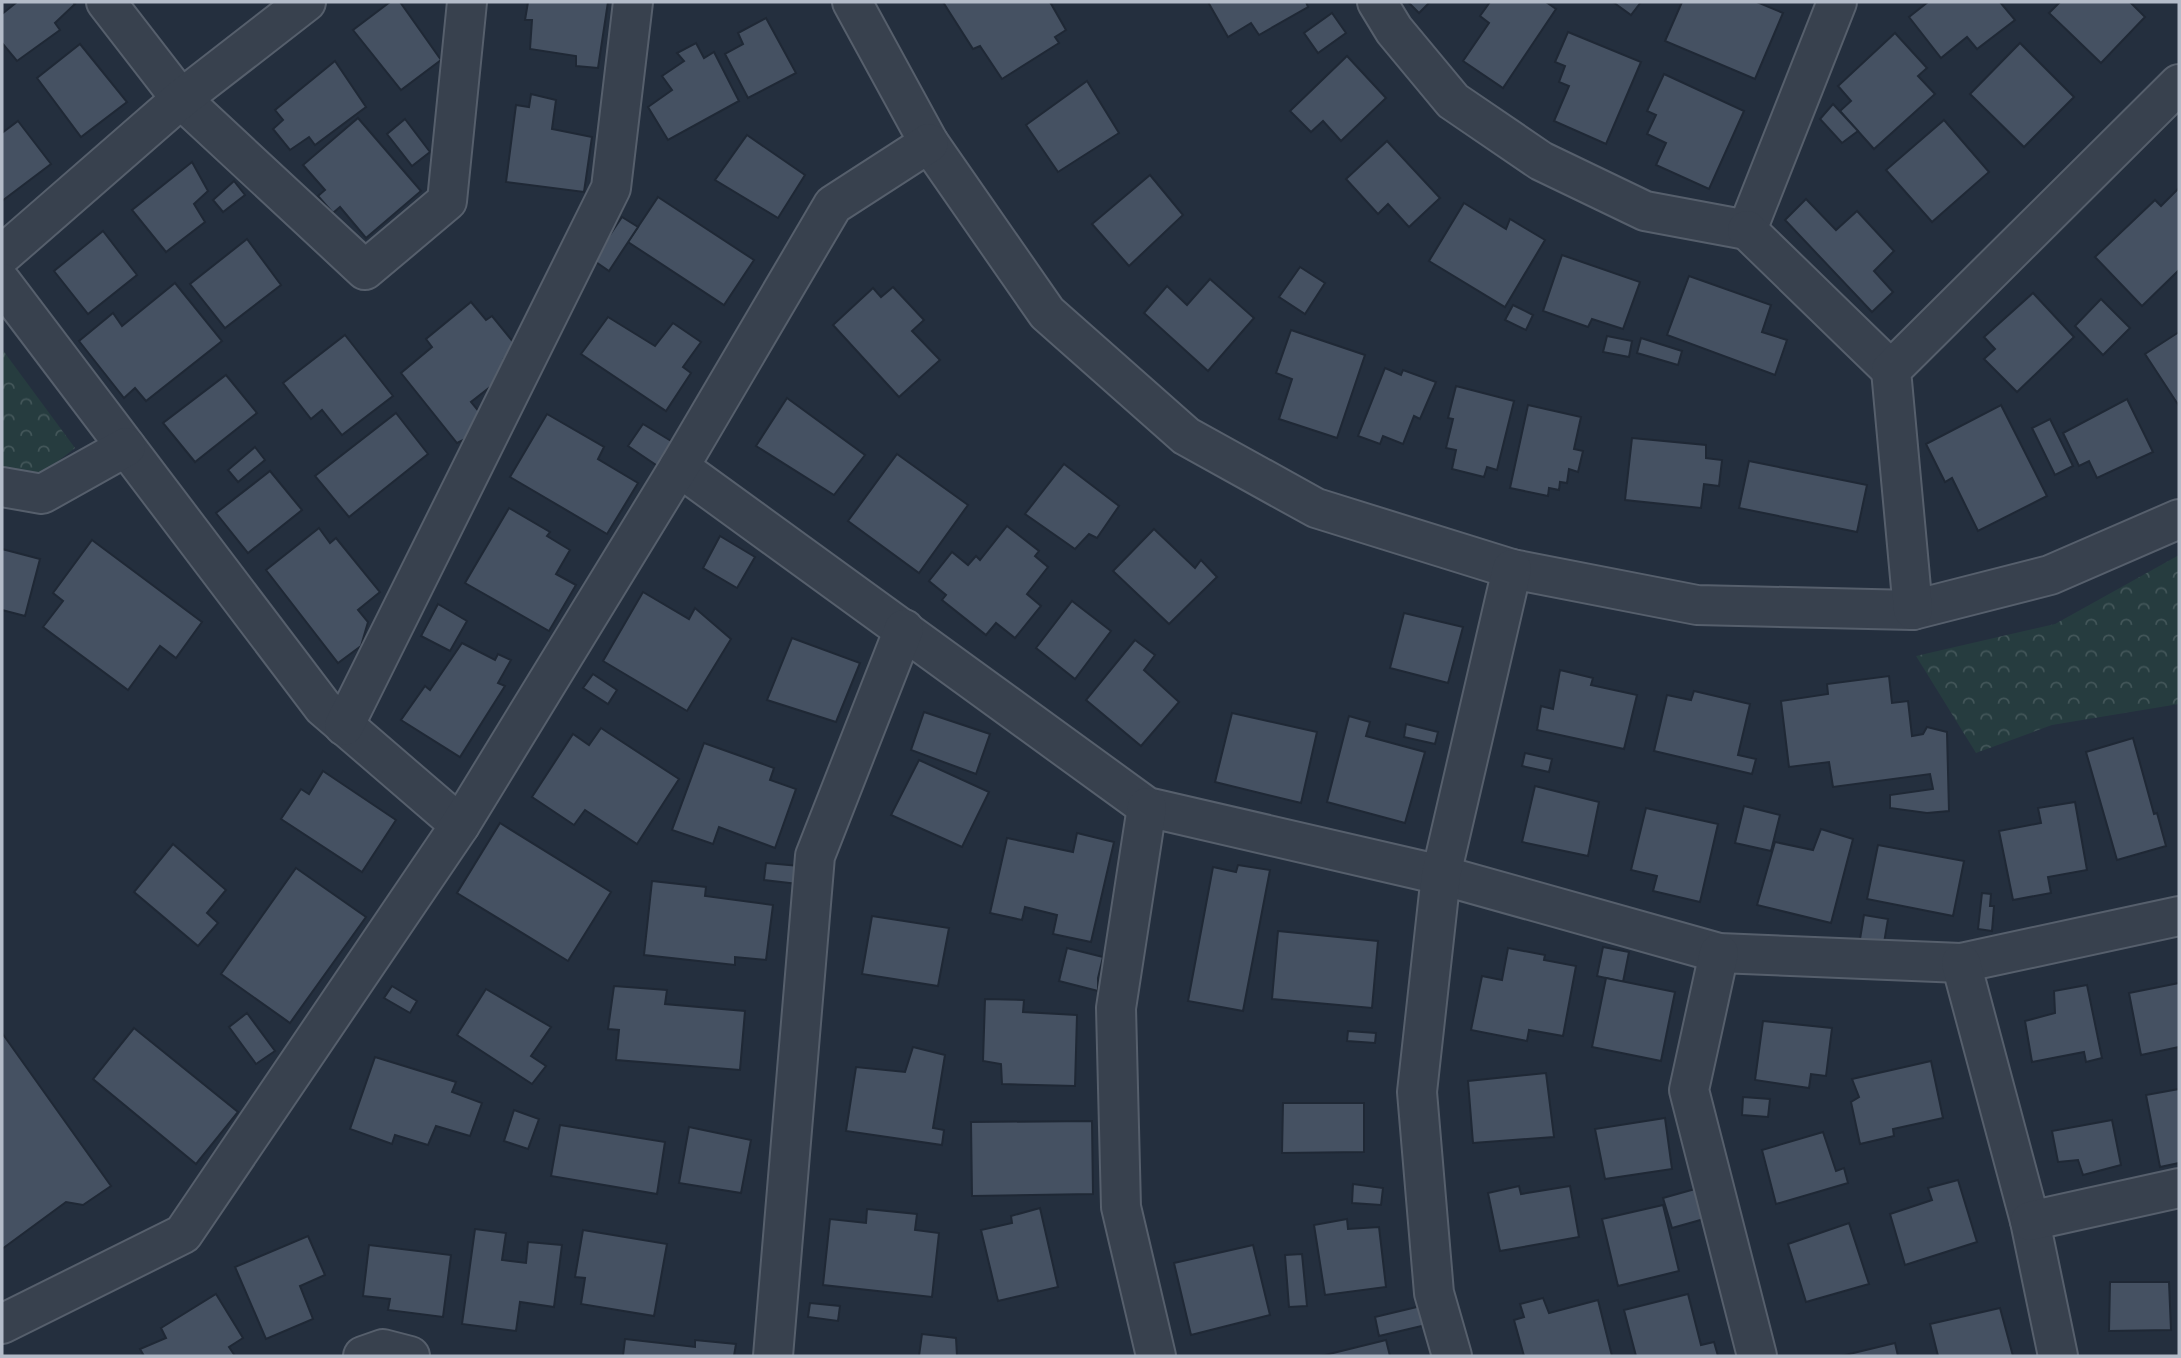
<svg xmlns="http://www.w3.org/2000/svg" width="2181" height="1358" viewBox="0 0 2181 1358" font-family="'Exo 2',sans-serif">
<defs>
<pattern id="forest-crowns" width="20" height="18" patternUnits="userSpaceOnUse" patternTransform="scale(1.75)"><rect width="20" height="18" fill="#263c3f"/><path d="M2 6a3 3 0 1 1 6 0M12 15a3 3 0 1 1 6 0" fill="none" stroke="#435659"/></pattern>
</defs>
<rect width="100%" height="100%" fill="#242f3e"/>
<g fill="url(#forest-crowns)">
<path d="M 2,349 L 75,448 L 39,476 L 2,469 Z"/>
<path d="M 2179,555 L 2179,704 L 2052,725 L 1976,753 L 1916,656 L 2055,624 Z"/>
</g>
<g fill="#455162" stroke="#1f2835" stroke-width="2">
<path d="M 17,2 L 73,2 L 75,4 L 55,23 L 60,30 L 17,61 L 2,43 L 2,14 Z"/>
<path d="M 390,2 L 400,2 L 441,60 L 401,90 L 353,30 Z"/>
<path d="M 528,2 L 608,2 L 598,68 L 576,66 L 576,56 L 530,49 L 532,20 L 525,20 Z"/>
<path d="M 943,2 L 1050,2 L 1066,30 L 1055,37 L 1059,43 L 1002,79 L 980,46 L 973,49 Z"/>
<path d="M 1208,2 L 1306,2 L 1308,7 L 1259,35 L 1251,23 L 1228,37 Z"/>
<path d="M 1408,2 L 1430,2 L 1419,13 Z"/>
<path d="M 1490,2 L 1546,2 L 1556,9 L 1503,88 L 1463,61 L 1489,23 L 1480,16 Z"/>
<path d="M 1613,2 L 1641,2 L 1631,15 Z"/>
<path d="M 1682,2 L 1757,2 L 1783,13 L 1755,79 L 1665,41 Z"/>
<path d="M 1928,2 L 2000,2 L 2015,20 L 1977,49 L 1967,37 L 1941,58 L 1909,17 Z"/>
<path d="M 2060,2 L 2130,2 L 2145,17 L 2101,63 L 2049,13 Z"/>
<path d="M 1332,13 L 1346,33 L 1318,53 L 1304,33 Z"/>
<path d="M 766,18 L 796,73 L 748,98 L 725,54 L 743,44 L 738,33 Z"/>
<path d="M 1568,32 L 1641,62 L 1606,144 L 1554,121 L 1569,86 L 1559,82 L 1565,66 L 1555,62 Z"/>
<path d="M 1895,33 L 1927,68 L 1918,76 L 1935,94 L 1874,149 L 1840,111 L 1851,101 L 1838,86 Z"/>
<path d="M 696,43 L 704,58 L 714,52 L 739,101 L 668,140 L 648,107 L 672,90 L 662,76 L 684,61 L 677,53 Z"/>
<path d="M 2020,43 L 2074,97 L 2024,147 L 1970,94 Z"/>
<path d="M 80,44 L 127,102 L 81,137 L 37,78 Z"/>
<path d="M 1347,56 L 1386,98 L 1341,141 L 1323,121 L 1311,132 L 1290,111 Z"/>
<path d="M 335,61 L 366,107 L 315,145 L 309,137 L 290,150 L 273,129 L 283,120 L 275,110 Z"/>
<path d="M 1664,74 L 1744,111 L 1709,189 L 1656,165 L 1666,143 L 1647,134 L 1656,115 L 1647,111 Z"/>
<path d="M 1087,81 L 1119,133 L 1058,172 L 1026,125 Z"/>
<path d="M 531,94 L 556,100 L 552,129 L 592,137 L 584,192 L 506,182 L 516,105 L 529,107 Z"/>
<path d="M 1833,104 L 1858,131 L 1842,143 L 1820,119 Z"/>
<path d="M 358,118 L 421,191 L 366,238 L 340,207 L 333,213 L 318,196 L 325,190 L 303,165 Z"/>
<path d="M 405,119 L 430,152 L 412,166 L 387,134 Z"/>
<path d="M 1944,120 L 1989,172 L 1932,222 L 1886,170 Z"/>
<path d="M 18,121 L 51,164 L 2,201 L 2,133 Z"/>
<path d="M 747,135 L 805,175 L 778,218 L 715,180 Z"/>
<path d="M 1387,141 L 1440,198 L 1409,227 L 1388,204 L 1378,214 L 1346,179 Z"/>
<path d="M 192,162 L 208,191 L 194,204 L 205,222 L 166,252 L 132,210 Z"/>
<path d="M 1150,175 L 1183,215 L 1129,266 L 1092,224 Z"/>
<path d="M 234,181 L 245,195 L 223,212 L 213,200 Z"/>
<path d="M 2179,188 L 2179,270 L 2142,306 L 2095,257 L 2155,200 L 2161,206 Z"/>
<path d="M 658,197 L 754,260 L 724,305 L 628,242 Z"/>
<path d="M 1806,199 L 1836,230 L 1857,211 L 1894,251 L 1874,271 L 1893,292 L 1872,312 L 1785,220 Z"/>
<path d="M 1464,203 L 1506,229 L 1510,219 L 1545,240 L 1505,307 L 1429,261 Z"/>
<path d="M 622,217 L 638,227 L 609,271 L 593,260 Z"/>
<path d="M 103,231 L 137,275 L 88,314 L 54,271 Z"/>
<path d="M 247,239 L 281,285 L 225,328 L 190,284 Z"/>
<path d="M 1562,255 L 1640,282 L 1623,329 L 1592,319 L 1588,327 L 1543,311 Z"/>
<path d="M 1300,267 L 1325,283 L 1305,314 L 1279,297 Z"/>
<path d="M 1689,276 L 1771,305 L 1762,332 L 1787,340 L 1775,375 L 1667,335 Z"/>
<path d="M 1210,279 L 1254,318 L 1208,371 L 1144,313 L 1167,286 L 1187,305 Z"/>
<path d="M 175,283 L 222,341 L 146,401 L 135,388 L 124,398 L 79,341 L 113,313 L 122,326 Z"/>
<path d="M 893,287 L 924,320 L 912,331 L 940,360 L 899,397 L 833,325 L 873,288 L 881,297 Z"/>
<path d="M 2033,293 L 2074,337 L 2017,392 L 1984,359 L 1995,349 L 1984,337 Z"/>
<path d="M 2101,299 L 2130,328 L 2103,355 L 2075,326 Z"/>
<path d="M 471,302 L 486,320 L 492,316 L 518,348 L 504,359 L 512,370 L 471,402 L 481,414 L 480,432 L 457,443 L 401,373 L 432,347 L 426,339 Z"/>
<path d="M 1513,305 L 1533,315 L 1526,330 L 1505,320 Z"/>
<path d="M 608,317 L 655,346 L 673,323 L 701,342 L 683,367 L 691,373 L 666,411 L 581,354 Z"/>
<path d="M 1291,330 L 1365,355 L 1337,438 L 1279,419 L 1292,379 L 1276,373 Z"/>
<path d="M 2179,332 L 2179,406 L 2145,354 Z"/>
<path d="M 345,335 L 393,396 L 342,435 L 322,410 L 311,419 L 283,383 Z"/>
<path d="M 1607,336 L 1632,341 L 1629,357 L 1603,352 Z"/>
<path d="M 1641,338 L 1682,351 L 1678,365 L 1637,353 Z"/>
<path d="M 1385,368 L 1401,375 L 1403,370 L 1436,382 L 1420,419 L 1414,416 L 1403,444 L 1383,436 L 1380,444 L 1358,436 Z"/>
<path d="M 226,375 L 257,413 L 195,462 L 163,423 Z"/>
<path d="M 1456,386 L 1514,401 L 1497,470 L 1487,467 L 1484,477 L 1452,469 L 1456,450 L 1446,448 L 1453,419 L 1448,418 Z"/>
<path d="M 787,398 L 865,455 L 834,495 L 756,446 Z"/>
<path d="M 2127,399 L 2153,452 L 2097,478 L 2089,461 L 2079,466 L 2063,433 Z"/>
<path d="M 1528,405 L 1581,417 L 1574,449 L 1583,451 L 1578,472 L 1569,469 L 1567,483 L 1560,482 L 1559,490 L 1549,488 L 1548,496 L 1510,488 Z"/>
<path d="M 2001,405 L 2047,496 L 1978,531 L 1952,478 L 1945,482 L 1926,444 Z"/>
<path d="M 396,413 L 428,454 L 349,517 L 315,476 Z"/>
<path d="M 547,414 L 604,447 L 598,459 L 638,483 L 607,534 L 510,477 Z"/>
<path d="M 2050,419 L 2073,466 L 2055,475 L 2032,428 Z"/>
<path d="M 643,424 L 681,447 L 665,471 L 628,446 Z"/>
<path d="M 1632,438 L 1706,445 L 1706,458 L 1722,460 L 1719,486 L 1704,484 L 1701,508 L 1625,500 Z"/>
<path d="M 255,447 L 265,460 L 238,482 L 228,470 Z"/>
<path d="M 897,454 L 968,505 L 919,573 L 848,521 Z"/>
<path d="M 1749,461 L 1867,485 L 1857,532 L 1739,508 Z"/>
<path d="M 1064,464 L 1119,506 L 1097,538 L 1089,534 L 1075,549 L 1025,514 Z"/>
<path d="M 270,471 L 302,510 L 248,553 L 216,513 Z"/>
<path d="M 509,508 L 550,532 L 547,536 L 570,550 L 556,574 L 576,585 L 549,631 L 465,583 Z"/>
<path d="M 1007,526 L 1039,551 L 1035,556 L 1048,567 L 1027,594 L 1041,606 L 1015,638 L 996,623 L 986,635 L 942,600 L 946,595 L 929,581 L 952,552 L 968,565 L 976,556 L 980,560 Z"/>
<path d="M 319,528 L 330,543 L 336,538 L 380,592 L 358,610 L 368,622 L 361,646 L 338,663 L 266,570 Z"/>
<path d="M 1154,529 L 1195,568 L 1201,560 L 1217,577 L 1169,624 L 1113,571 Z"/>
<path d="M 720,536 L 755,557 L 737,588 L 703,568 Z"/>
<path d="M 92,540 L 202,622 L 176,658 L 160,646 L 128,690 L 43,627 L 63,601 L 53,593 Z"/>
<path d="M 2,549 L 40,559 L 25,616 L 2,610 Z"/>
<path d="M 643,592 L 689,619 L 695,608 L 731,639 L 687,711 L 603,661 Z"/>
<path d="M 1072,601 L 1111,631 L 1075,679 L 1036,648 Z"/>
<path d="M 438,604 L 467,621 L 450,651 L 421,636 Z"/>
<path d="M 1404,613 L 1463,627 L 1448,683 L 1390,668 Z"/>
<path d="M 792,638 L 860,663 L 836,722 L 767,700 Z"/>
<path d="M 1135,640 L 1155,655 L 1144,670 L 1179,702 L 1141,746 L 1086,700 Z"/>
<path d="M 462,643 L 495,660 L 498,654 L 511,660 L 498,683 L 505,686 L 460,757 L 401,720 L 425,686 L 430,690 Z"/>
<path d="M 1560,670 L 1593,678 L 1591,685 L 1637,695 L 1624,749 L 1537,730 L 1541,706 L 1553,709 Z"/>
<path d="M 593,674 L 617,690 L 608,704 L 583,688 Z"/>
<path d="M 1889,676 L 1892,703 L 1908,701 L 1912,736 L 1923,734 L 1927,727 L 1947,732 L 1949,811 L 1927,813 L 1890,808 L 1890,795 L 1933,789 L 1930,774 L 1833,787 L 1829,762 L 1789,767 L 1781,701 L 1828,694 L 1827,684 Z"/>
<path d="M 1694,691 L 1750,704 L 1738,755 L 1756,759 L 1752,774 L 1654,751 L 1667,695 L 1691,700 Z"/>
<path d="M 924,712 L 990,734 L 976,774 L 911,750 Z"/>
<path d="M 1232,713 L 1317,732 L 1301,803 L 1215,782 Z"/>
<path d="M 1349,716 L 1370,722 L 1366,736 L 1425,752 L 1405,823 L 1327,802 Z"/>
<path d="M 1406,724 L 1438,732 L 1435,744 L 1404,737 Z"/>
<path d="M 601,728 L 679,779 L 637,844 L 585,810 L 574,825 L 532,797 L 573,734 L 589,745 Z"/>
<path d="M 2133,738 L 2154,814 L 2157,813 L 2166,846 L 2117,860 L 2086,752 Z"/>
<path d="M 704,743 L 774,768 L 770,780 L 796,789 L 775,848 L 719,827 L 713,844 L 672,830 Z"/>
<path d="M 1525,753 L 1552,759 L 1549,772 L 1522,766 Z"/>
<path d="M 919,760 L 989,792 L 962,847 L 891,815 Z"/>
<path d="M 323,771 L 396,820 L 362,872 L 281,819 L 301,789 L 309,794 Z"/>
<path d="M 1535,786 L 1599,802 L 1588,856 L 1522,842 Z"/>
<path d="M 2075,802 L 2087,870 L 2048,877 L 2051,893 L 2013,900 L 1999,831 L 2041,823 L 2038,808 Z"/>
<path d="M 1744,806 L 1780,815 L 1771,851 L 1735,843 Z"/>
<path d="M 1646,808 L 1718,824 L 1700,902 L 1653,891 L 1657,876 L 1631,870 Z"/>
<path d="M 500,823 L 611,892 L 568,961 L 457,893 Z"/>
<path d="M 1821,829 L 1853,839 L 1831,923 L 1757,905 L 1775,842 L 1813,850 Z"/>
<path d="M 1077,833 L 1114,842 L 1091,942 L 1053,934 L 1057,915 L 1025,907 L 1022,920 L 990,913 L 1007,838 L 1073,852 Z"/>
<path d="M 173,844 L 226,890 L 207,913 L 218,923 L 198,946 L 134,892 Z"/>
<path d="M 1878,845 L 1964,861 L 1953,916 L 1867,899 Z"/>
<path d="M 766,863 L 800,866 L 798,884 L 764,880 Z"/>
<path d="M 1238,865 L 1270,870 L 1243,1011 L 1188,1001 L 1213,867 L 1236,872 Z"/>
<path d="M 296,868 L 366,917 L 290,1023 L 221,974 Z"/>
<path d="M 652,881 L 706,887 L 705,896 L 773,905 L 766,960 L 735,957 L 735,965 L 644,955 Z"/>
<path d="M 1982,893 L 1991,894 L 1990,906 L 1994,906 L 1992,931 L 1978,929 Z"/>
<path d="M 1864,915 L 1888,919 L 1884,943 L 1860,939 Z"/>
<path d="M 872,916 L 949,928 L 938,986 L 862,974 Z"/>
<path d="M 1278,931 L 1378,941 L 1372,1008 L 1272,999 Z"/>
<path d="M 1603,947 L 1629,952 L 1623,982 L 1597,976 Z"/>
<path d="M 1067,948 L 1103,957 L 1098,978 L 1098,991 L 1059,981 Z"/>
<path d="M 1508,948 L 1545,955 L 1544,960 L 1576,966 L 1563,1036 L 1529,1030 L 1527,1041 L 1471,1030 L 1482,976 L 1502,980 Z"/>
<path d="M 1606,978 L 1675,992 L 1661,1061 L 1592,1047 Z"/>
<path d="M 2179,983 L 2179,1047 L 2141,1055 L 2129,993 Z"/>
<path d="M 2087,985 L 2102,1058 L 2086,1062 L 2084,1052 L 2032,1062 L 2025,1021 L 2055,1013 L 2054,991 Z"/>
<path d="M 392,986 L 417,1001 L 410,1013 L 384,998 Z"/>
<path d="M 614,986 L 667,990 L 665,1004 L 745,1011 L 740,1070 L 616,1060 L 619,1030 L 608,1029 Z"/>
<path d="M 486,989 L 551,1027 L 531,1056 L 546,1066 L 532,1084 L 457,1035 Z"/>
<path d="M 985,999 L 1024,1000 L 1023,1012 L 1077,1015 L 1075,1086 L 1002,1084 L 1001,1064 L 983,1061 Z"/>
<path d="M 247,1013 L 275,1051 L 256,1064 L 229,1027 Z"/>
<path d="M 1763,1021 L 1832,1028 L 1826,1076 L 1811,1074 L 1809,1088 L 1755,1080 Z"/>
<path d="M 134,1028 L 238,1112 L 196,1164 L 93,1079 Z"/>
<path d="M 1348,1031 L 1376,1033 L 1375,1043 L 1347,1041 Z"/>
<path d="M 2,1033 L 111,1186 L 83,1205 L 66,1202 L 2,1249 Z"/>
<path d="M 913,1047 L 945,1055 L 933,1128 L 944,1130 L 942,1145 L 846,1131 L 856,1067 L 905,1072 Z"/>
<path d="M 375,1057 L 456,1082 L 452,1092 L 482,1103 L 470,1136 L 436,1126 L 428,1145 L 395,1135 L 392,1144 L 350,1129 Z"/>
<path d="M 1931,1061 L 1943,1118 L 1893,1129 L 1894,1136 L 1860,1144 L 1851,1102 L 1859,1097 L 1852,1079 Z"/>
<path d="M 1546,1073 L 1554,1137 L 1473,1143 L 1468,1081 Z"/>
<path d="M 2179,1089 L 2179,1163 L 2160,1167 L 2146,1095 Z"/>
<path d="M 1743,1097 L 1770,1099 L 1768,1117 L 1742,1115 Z"/>
<path d="M 1283,1103 L 1364,1103 L 1364,1152 L 1282,1153 Z"/>
<path d="M 514,1110 L 539,1119 L 528,1149 L 504,1141 Z"/>
<path d="M 1665,1118 L 1672,1169 L 1605,1179 L 1595,1129 Z"/>
<path d="M 2112,1120 L 2121,1165 L 2083,1175 L 2078,1160 L 2058,1162 L 2052,1131 Z"/>
<path d="M 1092,1121 L 1093,1194 L 972,1196 L 971,1122 Z"/>
<path d="M 560,1125 L 665,1142 L 657,1194 L 551,1176 Z"/>
<path d="M 689,1127 L 751,1140 L 741,1193 L 679,1183 Z"/>
<path d="M 1823,1132 L 1836,1171 L 1844,1168 L 1848,1183 L 1776,1204 L 1762,1150 Z"/>
<path d="M 1958,1180 L 1977,1242 L 1905,1265 L 1890,1214 L 1932,1200 L 1928,1188 Z"/>
<path d="M 1353,1184 L 1383,1188 L 1381,1205 L 1352,1203 Z"/>
<path d="M 1519,1186 L 1521,1194 L 1570,1186 L 1579,1237 L 1500,1251 L 1488,1193 Z"/>
<path d="M 1695,1189 L 1704,1219 L 1672,1228 L 1663,1198 Z"/>
<path d="M 1663,1205 L 1679,1271 L 1618,1286 L 1602,1219 Z"/>
<path d="M 1040,1208 L 1058,1287 L 998,1301 L 981,1230 L 1012,1223 L 1011,1216 Z"/>
<path d="M 867,1209 L 917,1214 L 915,1230 L 939,1233 L 932,1297 L 823,1285 L 830,1219 L 866,1223 Z"/>
<path d="M 1347,1219 L 1348,1229 L 1379,1227 L 1386,1287 L 1325,1295 L 1314,1225 Z"/>
<path d="M 1849,1223 L 1869,1284 L 1806,1302 L 1788,1244 Z"/>
<path d="M 475,1229 L 506,1233 L 502,1260 L 526,1263 L 528,1242 L 562,1245 L 554,1307 L 520,1302 L 516,1331 L 462,1324 Z"/>
<path d="M 583,1230 L 667,1244 L 654,1316 L 581,1304 L 585,1278 L 575,1277 Z"/>
<path d="M 308,1236 L 325,1275 L 300,1286 L 313,1319 L 266,1339 L 235,1267 Z"/>
<path d="M 369,1245 L 451,1255 L 443,1317 L 388,1310 L 390,1299 L 363,1296 Z"/>
<path d="M 1253,1245 L 1270,1315 L 1191,1335 L 1174,1263 Z"/>
<path d="M 1302,1254 L 1307,1306 L 1289,1307 L 1285,1255 Z"/>
<path d="M 2110,1282 L 2169,1282 L 2171,1330 L 2109,1331 Z"/>
<path d="M 216,1294 L 243,1338 L 229,1347 L 235,1356 L 144,1356 L 140,1349 L 166,1338 L 161,1328 Z"/>
<path d="M 1688,1294 L 1701,1345 L 1714,1342 L 1718,1356 L 1636,1356 L 1624,1310 Z"/>
<path d="M 1543,1298 L 1549,1313 L 1598,1300 L 1612,1356 L 1524,1356 L 1514,1320 L 1524,1317 L 1520,1304 Z"/>
<path d="M 810,1303 L 840,1306 L 838,1321 L 808,1317 Z"/>
<path d="M 1421,1306 L 1426,1325 L 1379,1336 L 1375,1317 Z"/>
<path d="M 2000,1308 L 2013,1356 L 1938,1356 L 1930,1324 Z"/>
<path d="M 922,1334 L 956,1338 L 957,1356 L 919,1356 Z"/>
<path d="M 625,1339 L 695,1347 L 695,1340 L 736,1344 L 734,1356 L 623,1356 Z"/>
<path d="M 1386,1340 L 1390,1356 L 1321,1356 Z"/>
<path d="M 1895,1343 L 1898,1356 L 1841,1356 Z"/>
</g>
<g fill="none" stroke-linecap="round" stroke-linejoin="round">
<g stroke="#565f6c" stroke-width="42">
<g id="minor">
<path d="M 106,2 L 181,99 L 365,270 L 447,201 L 467,2"/>
<path d="M 852,2 L 929,143 L 1047,313 L 1186,436 L 1316,508 L 1512,569 L 1697,605 L 1913,610 L 2050,575 L 2179,519"/>
<path d="M 1377,2 L 1394,30 L 1453,101 L 1541,161 L 1645,211 L 1747,230 L 1837,2"/>
<path d="M 1747,230 L 1891,370"/>
<path d="M 2,255 L 181,99 L 306,2"/>
<path d="M 2,283 L 323,707 L 460,825"/>
<path d="M 679,467 L 1147,807 L 1441,875 L 1719,953 L 1961,963 L 2179,916"/>
<path d="M 2,487 L 42,494 L 126,447"/>
<path d="M 1913,610 L 1891,370 L 2179,84"/>
<path d="M 344,726 L 611,188 L 633,2"/>
<path d="M 1147,807 L 1116,1008 L 1121,1207 L 1156,1356"/>
<path d="M 1719,953 L 1689,1090 L 1757,1356"/>
<path d="M 1961,963 L 2030,1221 L 2058,1356"/>
<path d="M 2030,1221 L 2179,1188"/>
<path d="M 2,1324 L 183,1234 L 460,825 L 679,467 L 833,205 L 929,143"/>
<path d="M 363,1356 L 383,1349 L 410,1356"/>
<path d="M 773,1356 L 815,856 L 904,629"/>
<path d="M 1452,1356 L 1434,1293 L 1417,1092 L 1441,875 L 1512,569"/>
</g>
</g>
<use href="#minor" stroke="#38414e" stroke-width="38"/>
</g>
<rect width="2181" height="1358" fill="none" stroke="#b4bcc9" stroke-width="7"/>
</svg>
